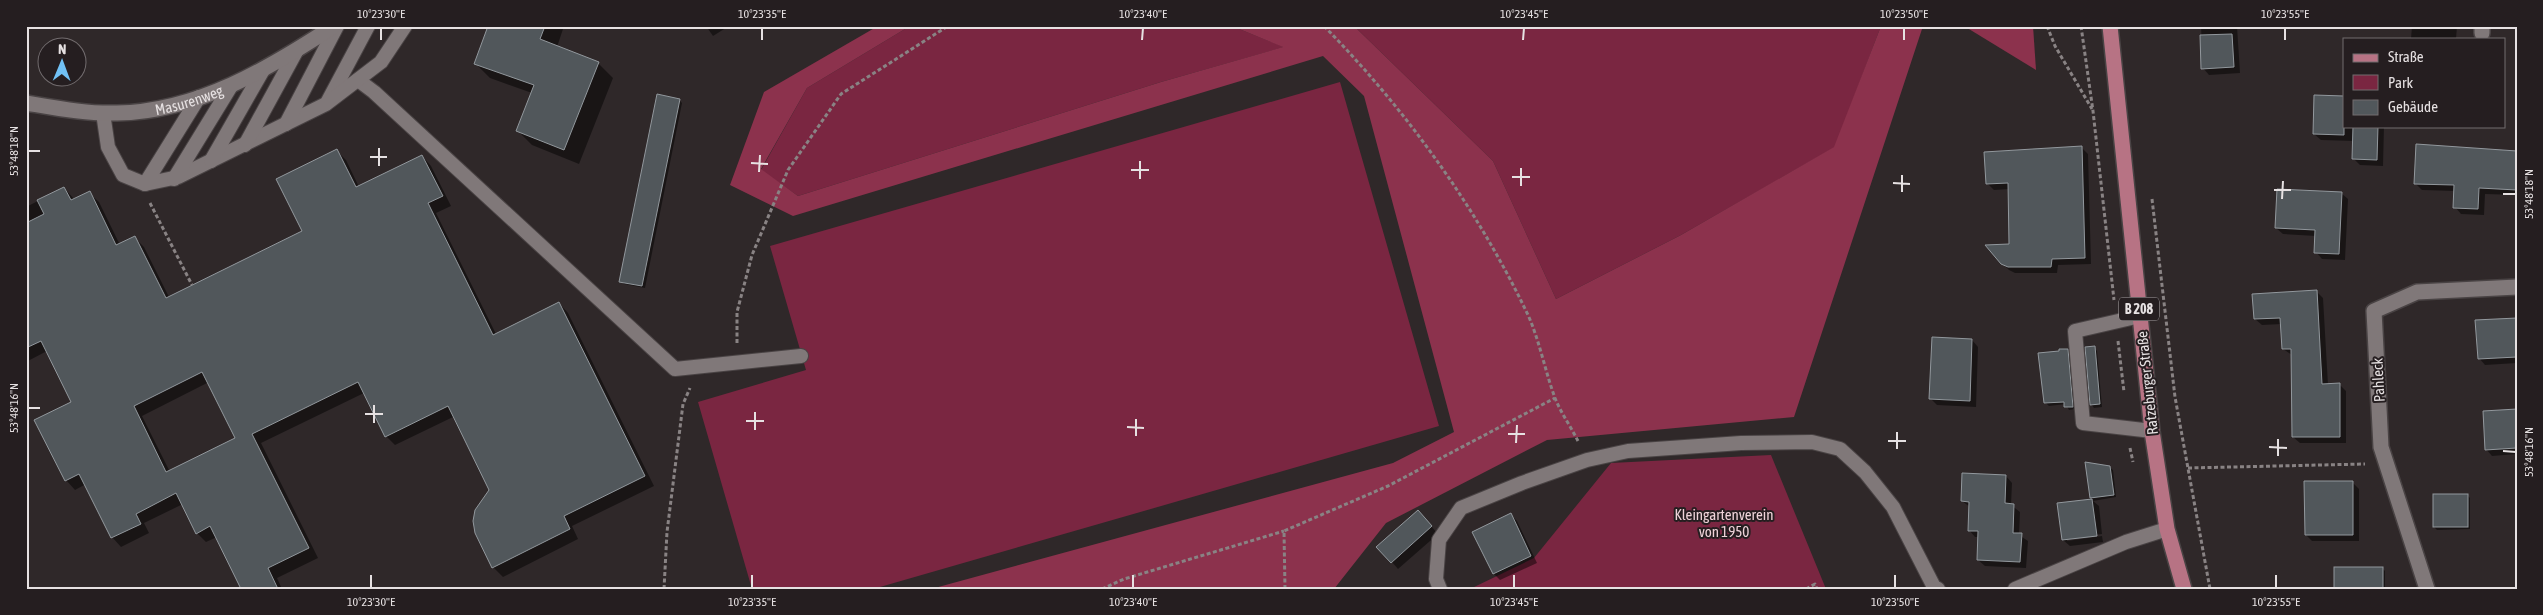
<svg xmlns="http://www.w3.org/2000/svg" width="2543" height="615" viewBox="0 0 2543 615" font-family="'Asap Condensed',sans-serif">
<rect width="100%" height="100%" fill="#2f2829"/>
<g fill="#7a2641">
<path d="M 910,26 L 976,26 L 989,29 L 1003,26 L 1232,26 L 1284,47 L 1161,82 L 798,196 L 761,170 L 807,88 Z"/>
<path d="M 1354,26 L 1881,26 L 1835,147 L 1681,235 L 1556,299 L 1493,161 Z"/>
<path d="M 1340,82 L 1439,426 L 873,589 L 752,589 L 698,402 L 806,370 L 770,246 Z"/>
<path d="M 1771,455 L 1826,589 L 1470,589 L 1534,558 L 1611,463 Z"/>
</g>
<g fill="#8c324d">
<path d="M 878,26 L 910,26 L 807,88 L 761,169 L 798,196 L 1161,82 L 1283,47 L 1232,26 L 1354,26 L 1493,161 L 1556,299 L 1681,235 L 1834,147 L 1881,26 L 1923,26 L 1794,417 L 1547,440 L 1386,523 L 1334,589 L 931,589 L 1393,463 L 1454,432 L 1364,96 L 1323,56 L 793,216 L 730,185 L 764,92 Z"/>
<path d="M 1964,26 L 2033,26 L 2036,70 Z"/>
</g>
<g fill="#0007" fill-rule="evenodd">
<path d="M 489,26 L 564,26 L 557,47 L 599,64 L 613,78 L 579,164 L 532,145 L 517,130 L 532,93 L 490,78 L 476,64 Z"/>
<path d="M 706,26 L 729,26 L 713,36 Z"/>
<path d="M 2201,26 L 2237,26 L 2240,73 L 2209,75 L 2203,68 Z"/>
<path d="M 2412,26 L 2457,26 L 2456,39 L 2411,39 Z"/>
<path d="M 2315,97 L 2344,98 L 2344,126 L 2384,126 L 2383,166 L 2360,165 L 2353,158 L 2354,141 L 2321,140 L 2314,134 Z"/>
<path d="M 679,100 L 682,103 L 645,288 L 624,284 L 621,281 Z"/>
<path d="M 2417,146 L 2517,151 L 2517,195 L 2485,194 L 2484,215 L 2461,214 L 2455,207 L 2455,191 L 2422,190 L 2415,183 Z"/>
<path d="M 2082,148 L 2088,154 L 2091,264 L 2058,265 L 2057,273 L 2015,273 L 2009,270 L 2002,263 L 2010,245 L 2010,189 L 1994,190 L 1987,183 Z"/>
<path d="M 337,151 L 346,160 L 359,187 L 422,156 L 431,166 L 451,206 L 436,213 L 496,334 L 559,303 L 568,313 L 654,486 L 572,526 L 578,539 L 503,577 L 493,567 L 491,490 L 453,417 L 395,445 L 386,436 L 364,393 L 261,443 L 318,558 L 277,578 L 282,589 L 243,589 L 217,537 L 206,542 L 197,533 L 183,504 L 144,523 L 149,533 L 121,547 L 112,537 L 86,484 L 75,490 L 66,480 L 73,403 L 47,351 L 26,362 L 26,207 L 64,188 L 75,200 L 89,193 L 99,202 L 120,245 L 135,238 L 144,247 L 169,297 L 303,231 ZM 209,382 L 237,439 L 170,472 L 142,416 Z"/>
<path d="M 2341,193 L 2348,199 L 2345,260 L 2322,259 L 2316,252 L 2316,236 L 2283,234 L 2276,228 Z"/>
<path d="M 2317,292 L 2323,298 L 2328,385 L 2340,385 L 2346,391 L 2346,443 L 2300,443 L 2293,437 L 2292,355 L 2283,349 L 2282,324 L 2262,325 L 2255,319 Z"/>
<path d="M 2517,319 L 2517,363 L 2485,365 L 2479,358 Z"/>
<path d="M 1972,340 L 1978,347 L 1976,407 L 1937,405 L 1931,399 Z"/>
<path d="M 2094,347 L 2097,351 L 2102,407 L 2094,408 L 2091,404 Z"/>
<path d="M 2067,350 L 2070,353 L 2075,409 L 2069,410 L 2066,404 L 2049,406 L 2046,403 Z"/>
<path d="M 2517,410 L 2517,454 L 2492,456 L 2486,449 Z"/>
<path d="M 2109,467 L 2113,470 L 2116,497 L 2093,501 L 2099,506 L 2102,534 L 2067,538 L 2067,541 L 2102,536 L 2103,542 L 2070,546 L 2063,540 L 2059,504 L 2093,500 L 2091,497 Z"/>
<path d="M 2006,476 L 2012,483 L 2011,505 L 2020,512 L 2019,535 L 2028,541 L 2026,568 L 1985,566 L 1978,560 L 1979,537 L 1975,537 L 1969,530 L 1970,507 L 1962,501 Z"/>
<path d="M 2353,483 L 2359,489 L 2359,541 L 2312,541 L 2306,535 Z"/>
<path d="M 2467,495 L 2470,498 L 2470,529 L 2437,530 L 2434,527 Z"/>
<path d="M 2516,500 L 2517,500 L 2517,522 Z"/>
<path d="M 1511,515 L 1517,521 L 1537,563 L 1500,580 L 1494,574 Z"/>
<path d="M 1424,518 L 1438,534 L 1398,569 L 1392,562 Z"/>
<path d="M 2382,568 L 2385,571 L 2385,589 L 2335,589 Z"/>
</g>
<g fill="#51575b" stroke="#92989d" fill-rule="evenodd">
<path d="M 488,26 L 545,26 L 540,39 L 599,62 L 564,150 L 516,131 L 534,85 L 474,64 Z"/>
<path d="M 2232,34 L 2234,67 L 2201,69 L 2200,35 Z"/>
<path d="M 657,94 L 680,99 L 642,286 L 619,282 Z"/>
<path d="M 2314,95 L 2344,96 L 2344,135 L 2313,134 Z"/>
<path d="M 2353,126 L 2378,126 L 2377,160 L 2352,159 Z"/>
<path d="M 2416,144 L 2517,151 L 2517,190 L 2479,188 L 2478,209 L 2453,208 L 2454,185 L 2414,184 Z"/>
<path d="M 2082,146 L 2085,258 L 2052,259 L 2051,267 L 2008,267 L 2001,264 L 1985,245 L 2009,244 L 2008,183 L 1986,184 L 1984,152 Z"/>
<path d="M 337,149 L 356,187 L 422,155 L 443,196 L 428,203 L 493,335 L 559,302 L 645,476 L 564,516 L 570,529 L 492,568 L 475,533 L 473,521 L 475,510 L 489,490 L 448,406 L 385,437 L 358,382 L 252,434 L 309,548 L 268,568 L 278,589 L 241,589 L 210,526 L 196,534 L 176,493 L 136,514 L 141,524 L 111,538 L 79,474 L 65,481 L 34,420 L 71,402 L 41,341 L 26,348 L 26,223 L 44,214 L 37,200 L 64,187 L 71,200 L 90,191 L 116,245 L 135,236 L 166,298 L 302,231 L 276,179 ZM 202,372 L 235,438 L 166,472 L 134,406 Z"/>
<path d="M 2277,189 L 2342,192 L 2339,254 L 2314,253 L 2315,230 L 2275,228 Z"/>
<path d="M 2317,290 L 2322,384 L 2340,383 L 2340,437 L 2292,437 L 2291,349 L 2282,349 L 2280,318 L 2254,319 L 2252,294 Z"/>
<path d="M 2517,318 L 2517,357 L 2478,359 L 2475,320 Z"/>
<path d="M 1932,337 L 1972,339 L 1970,401 L 1929,399 Z"/>
<path d="M 2095,346 L 2100,404 L 2090,405 L 2085,347 Z"/>
<path d="M 2059,349 L 2068,349 L 2073,407 L 2064,407 L 2064,402 L 2044,403 L 2038,353 L 2059,351 Z"/>
<path d="M 2517,409 L 2517,448 L 2485,450 L 2483,411 Z"/>
<path d="M 2085,462 L 2110,466 L 2114,495 L 2090,498 Z"/>
<path d="M 1962,473 L 2006,475 L 2005,503 L 2014,504 L 2013,533 L 2022,533 L 2020,562 L 1977,560 L 1978,531 L 1968,531 L 1969,502 L 1961,501 Z"/>
<path d="M 2304,481 L 2353,481 L 2353,535 L 2305,535 Z"/>
<rect x="2433" y="494" width="35" height="33"/>
<path d="M 2092,499 L 2097,536 L 2062,540 L 2057,503 Z"/>
<path d="M 1418,510 L 1432,526 L 1391,563 L 1376,547 Z"/>
<path d="M 1511,513 L 1531,556 L 1493,574 L 1472,532 Z"/>
<rect x="2334" y="567" width="49" height="22"/>
</g>
<g fill="none" stroke-linecap="round" stroke-linejoin="round">
<g stroke="#494344" stroke-width="16">
<g id="service">
<path d="M 358,80 L 374,92 L 675,369 L 801,356"/>
<path d="M 328,101 L 368,26"/>
<path d="M 103,113 L 108,147 L 123,175 L 145,184 L 178,177 L 326,104 L 381,62 L 405,26"/>
<path d="M 286,124 L 337,26"/>
<path d="M 245,145 L 297,50"/>
<path d="M 211,161 L 263,70"/>
<path d="M 174,179 L 231,86"/>
<path d="M 145,184 L 199,97"/>
<path d="M 2140,316 L 2075,331 L 2083,423 L 2152,431"/>
<path d="M 1440,589 L 1436,579 L 1439,540 L 1461,508 L 1522,483 L 1587,460 L 1628,451 L 1741,443 L 1812,442 L 1840,449 L 1865,472 L 1893,507 L 1934,587 L 1938,589"/>
<path d="M 2015,589 L 2126,542 L 2167,529"/>
</g>
</g>
<g stroke="#494344" stroke-width="18">
<g id="minor">
<path d="M 2482,33 L 2482,26"/>
<path id="s1" d="M 26,103 C 56,108 87,114 117,113 C 197,112 270,68 334,26"/>
<path d="M 2427,589 L 2381,447 L 2374,311 L 2417,292 L 2517,287"/>
</g>
</g>
<g stroke="#494344" stroke-width="18">
<path id="primary" d="M 2110,26 L 2152,431 L 2167,529 L 2184,589"/>
</g>
<g stroke="#898384" stroke-width="3" stroke-dasharray="4 2.5" stroke-linecap="butt">
<path d="M 1324,26 C 1407,111 1477,208 1528,315 C 1540,342 1545,371 1555,398 C 1561,413 1571,427 1578,441"/>
<path d="M 2047,26 L 2055,46 L 2092,109"/>
<path d="M 2081,26 L 2093,111 L 2114,300"/>
<path d="M 2152,199 L 2175,397 L 2210,589"/>
<path d="M 150,203 L 192,285"/>
<path d="M 2118,341 L 2124,392"/>
<path d="M 737,343 L 737,312 L 752,255 L 788,170 L 841,94 L 948,26"/>
<path d="M 2130,448 L 2133,462"/>
<path d="M 2188,468 L 2365,464"/>
<path d="M 664,589 L 667,532 L 683,404 L 690,388"/>
<path d="M 1102,589 L 1124,579 L 1284,531"/>
<path d="M 1285,589 L 1284,531 L 1388,486 L 1555,398"/>
<path d="M 1806,589 L 1815,584 L 1817,589"/>
</g>
<use href="#service" stroke="#807879" stroke-width="14"/>
<use href="#minor" stroke="#807879" stroke-width="15"/>
<use href="#primary" stroke="#b77384" stroke-width="15"/>
</g>
<path fill="none" stroke="#e6e1e2" stroke-width="2" d="M 381,40 L 381,28M 762,40 L 762,28M 1142,40 L 1143,28M 1523,40 L 1524,28M 1904,40 L 1904,28M 2285,40 L 2285,28M 28,151 L 40,151M 370,157 L 387,157M 751,163 L 768,164M 379,166 L 379,148M 1131,170 L 1149,170M 759,172 L 760,155M 1512,177 L 1530,177M 1140,179 L 1140,161M 1893,183 L 1910,184M 1521,186 L 1521,168M 2274,190 L 2291,190M 1902,192 L 1902,175M 2503,194 L 2516,194M 2282,199 L 2283,181M 28,408 L 40,408M 365,414 L 383,414M 746,421 L 764,421M 374,423 L 374,405M 1127,427 L 1144,428M 755,430 L 755,412M 1508,434 L 1525,434M 1136,436 L 1136,419M 1888,441 L 1906,441M 1516,443 L 1517,425M 2269,447 L 2287,448M 1897,449 L 1897,432M 2503,451 L 2516,452M 2278,456 L 2278,439M 371,588 L 371,575M 752,588 L 752,575M 1133,588 L 1133,575M 1514,588 L 1514,575M 1895,588 L 1895,575M 2276,588 L 2276,575"/>
<g text-anchor="middle" dominant-baseline="central" stroke-width="4" stroke-linejoin="round" paint-order="stroke">
<rect fill="#251e20" stroke="#aca6a8" stroke-width="1" x="2119" y="297.5" width="40" height="23" rx="4"/>
<g font-size="14" font-weight="bold" fill="#e6e1e2">
<text x="2139" y="309">B 208</text>
</g>
<g font-size="15" fill="#e6e1e2" stroke="#251e20">
<text stroke="none"><textPath href="#s1" startOffset="165">Masurenweg</textPath></text>
<text transform="translate(2378 380) rotate(-93)">Pahleck</text>
<text transform="translate(2147 383) rotate(-96)">Ratzeburger Straße</text>
</g>
<g font-size="15" fill="#efd3d9" stroke="#251e20">
<text x="1724" y="514">Kleingartenverein<tspan x="1724" dy="17">von 1950</tspan></text>
</g>
</g>
<rect width="2543" height="615" fill="none" stroke="#251e20" stroke-width="55"/>
<rect x="2343" y="38" width="162" height="90" fill="#251e20" stroke="#726c6e"/>
<rect x="2353" y="54" width="25" height="8" fill="#b77384" stroke="#726c6e"/>
<text x="2388" y="62" font-size="15" fill="#e6e1e2">Straße</text>
<rect x="2353" y="75" width="25" height="15" fill="#7a2641" stroke="#726c6e"/>
<text x="2388" y="88" font-size="15" fill="#e6e1e2">Park</text>
<rect x="2353" y="100" width="25" height="15" fill="#51575b" stroke="#726c6e"/>
<text x="2388" y="112" font-size="15" fill="#e6e1e2">Gebäude</text>
<g transform="translate(62 62) rotate(1)"><circle r="24" fill="#251e20" stroke="#726c6e"/>
<path d="M0-4L9 19L0 12L-9 19Z" fill="#71c1f5"/>
<text y="-8" font-size="14" font-weight="bold" text-anchor="middle" fill="#e6e1e2">N</text>
</g>
<rect x="28" y="28" width="2488" height="560" fill="none" stroke="#e6e1e2" stroke-width="2"/>
<g font-size="12" text-anchor="middle" fill="#e6e1e2">
<text x="381" y="18">10°23'30"E</text>
<text x="762" y="18">10°23'35"E</text>
<text x="1143" y="18">10°23'40"E</text>
<text x="1524" y="18">10°23'45"E</text>
<text x="1904" y="18">10°23'50"E</text>
<text x="2285" y="18">10°23'55"E</text>
<text transform="translate(14 151) rotate(-90)" y="4">53°48'18"N</text>
<text transform="translate(2529 194) rotate(-90)" y="4">53°48'18"N</text>
<text transform="translate(14 408) rotate(-90)" y="4">53°48'16"N</text>
<text transform="translate(2529 452) rotate(-90)" y="4">53°48'16"N</text>
<text x="371" y="606">10°23'30"E</text>
<text x="752" y="606">10°23'35"E</text>
<text x="1133" y="606">10°23'40"E</text>
<text x="1514" y="606">10°23'45"E</text>
<text x="1895" y="606">10°23'50"E</text>
<text x="2276" y="606">10°23'55"E</text>
</g>
</svg>
